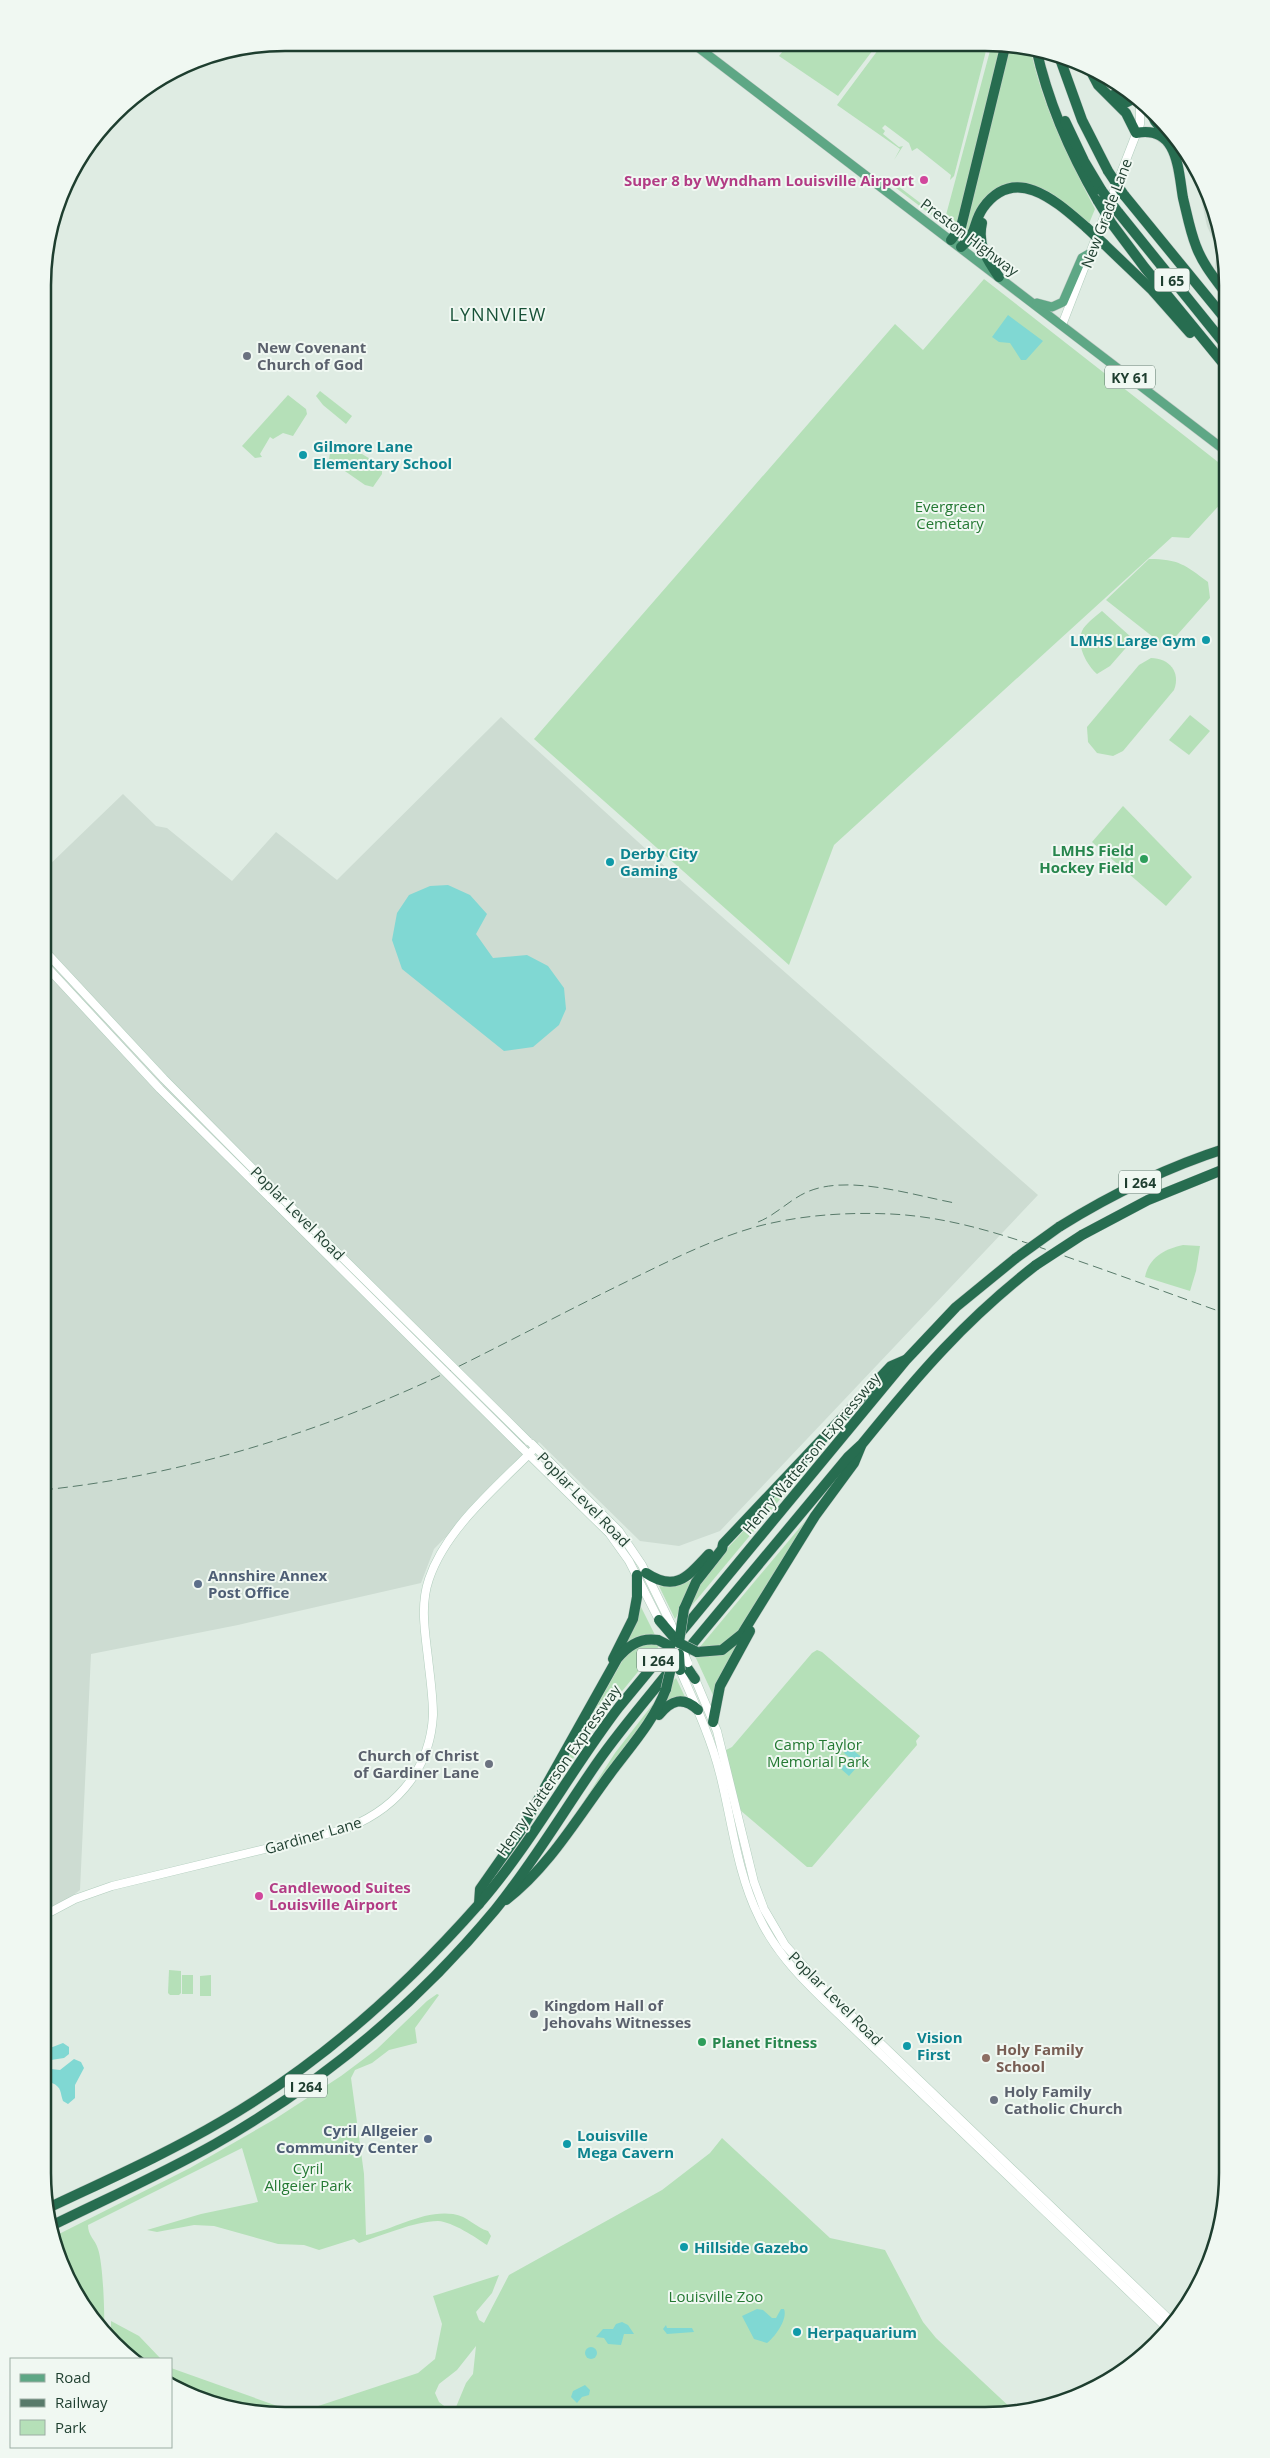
<svg xmlns="http://www.w3.org/2000/svg" width="1270" height="2458" viewBox="0 0 1270 2458" font-family="'Open Sans',sans-serif">
<rect width="100%" height="100%" fill="#dfece3"/>
<g fill="#cddcd2">
<path d="M 1194,166 L 1215,207 L 1227,284 L 1215,268 L 1217,248 L 1207,226 Z"/>
<path d="M 501,717 L 670,871 L 1038,1195 L 720,1531 L 679,1546 L 640,1541 L 539,1442 L 434,1549 L 421,1583 L 238,1625 L 91,1654 L 80,1890 L 43,1919 L 44,870 L 123,794 L 156,826 L 167,828 L 232,881 L 276,832 L 337,880 Z"/>
</g>
<g fill="#b5e0b8" fill-rule="evenodd">
<path d="M 787,46 L 876,46 L 838,96 L 779,56 Z"/>
<path d="M 881,46 L 987,47 L 954,176 L 950,180 L 951,175 L 917,148 L 912,151 L 909,143 L 885,125 L 882,128 L 885,131 L 883,134 L 899,147 L 903,146 L 894,160 L 900,149 L 837,105 Z"/>
<path d="M 991,47 L 1001,47 L 958,220 L 952,227 L 946,226 L 896,188 L 898,186 L 940,218 L 943,215 L 946,215 Z"/>
<path d="M 1007,47 L 1030,47 C 1043,108 1067,154 1095,209 L 1088,226 C 1058,198 1048,179 1004,187 L 965,240 L 962,238 Z"/>
<path d="M 984,279 L 1227,469 L 1226,498 L 1189,538 L 1172,537 L 834,845 L 789,965 L 534,739 L 895,324 L 923,350 Z"/>
<path d="M 320,391 L 352,416 L 346,424 L 323,405 L 316,396 Z"/>
<path d="M 288,395 L 306,409 L 307,414 L 293,436 L 283,433 L 273,439 L 270,437 L 260,454 L 262,457 L 255,458 L 242,446 Z"/>
<path d="M 342,442 L 382,466 L 382,474 L 373,487 L 365,485 L 329,460 L 330,453 Z"/>
<path d="M 1149,559 C 1179,559 1185,565 1208,582 L 1210,598 L 1170,643 L 1162,644 L 1106,600 Z"/>
<path d="M 1102,611 L 1131,637 L 1131,642 L 1110,666 L 1097,674 C 1087,665 1076,646 1082,631 C 1085,624 1096,616 1102,611 Z"/>
<path d="M 1151,658 C 1169,658 1181,672 1174,690 L 1123,751 L 1113,756 L 1097,753 L 1088,742 L 1087,727 L 1139,665 Z"/>
<path d="M 1190,715 L 1210,731 L 1189,755 L 1169,740 Z"/>
<path d="M 1123,806 L 1192,877 L 1166,906 L 1092,842 Z"/>
<path d="M 1183,1245 L 1200,1246 L 1196,1271 L 1190,1291 L 1145,1277 C 1149,1257 1165,1249 1183,1245 Z"/>
<path d="M 833,1435 L 822,1449 L 688,1610 L 697,1587 L 723,1553 Z"/>
<path d="M 807,1519 L 736,1636 L 724,1645 L 699,1648 Z"/>
<path d="M 692,1580 L 677,1616 L 675,1619 L 659,1586 L 673,1587 Z"/>
<path d="M 639,1603 L 655,1635 L 639,1636 L 623,1646 Z"/>
<path d="M 650,1643 L 660,1645 L 600,1718 L 533,1819 L 625,1656 L 634,1648 Z"/>
<path d="M 740,1643 L 713,1695 L 695,1656 L 719,1656 Z"/>
<path d="M 817,1650 L 822,1652 L 920,1736 L 916,1741 L 917,1745 L 812,1867 L 807,1867 L 740,1810 L 722,1752 L 732,1747 L 812,1653 Z"/>
<path d="M 676,1678 L 685,1697 L 662,1707 L 671,1683 Z"/>
<path d="M 660,1695 L 652,1712 L 575,1815 L 615,1753 Z"/>
<path d="M 169,1970 L 181,1971 L 181,1993 L 179,1995 L 170,1995 L 168,1993 Z"/>
<rect x="182" y="1975" width="11" height="19"/>
<path d="M 211,1975 L 211,1996 L 200,1996 L 200,1976 Z"/>
<path d="M 437,1994 L 439,1995 L 415,2028 L 417,2043 L 389,2050 L 372,2063 L 355,2070 L 351,2078 L 364,2174 L 366,2235 C 395,2229 423,2210 453,2214 C 468,2216 476,2228 488,2231 L 491,2236 L 487,2245 C 475,2237 453,2222 438,2221 C 415,2221 381,2236 359,2243 L 354,2239 L 319,2250 L 304,2245 L 278,2244 L 214,2226 L 194,2225 L 157,2232 L 147,2230 L 201,2214 L 258,2202 L 242,2148 L 88,2225 C 88,2236 95,2239 98,2249 C 103,2263 105,2315 104,2331 C 81,2305 59,2271 53,2237 L 190,2168 L 275,2119 L 341,2076 L 377,2049 L 427,2001 Z"/>
<path d="M 722,2138 L 830,2238 L 885,2250 L 923,2322 L 936,2338 L 1014,2411 L 985,2415 L 253,2413 L 178,2391 L 171,2386 L 171,2368 L 297,2413 L 418,2373 L 435,2359 L 442,2324 L 433,2296 L 499,2275 L 492,2293 L 476,2312 L 479,2320 L 484,2323 L 509,2275 L 662,2190 L 710,2153 ZM 476,2346 L 473,2374 L 466,2383 L 456,2407 L 448,2409 L 439,2402 L 435,2393 L 439,2384 L 457,2370 Z"/>
<path d="M 111,2321 L 139,2336 L 161,2359 C 131,2359 131,2362 111,2339 Z"/>
</g>
<g fill="#80d8d3">
<path d="M 1008,315 L 1043,341 L 1026,360 L 1021,360 L 1010,343 L 999,342 L 992,337 Z"/>
<path d="M 448,885 L 470,895 L 487,914 L 476,934 L 493,958 L 527,955 L 548,966 L 564,988 L 566,1009 L 559,1025 L 533,1047 L 504,1051 L 402,969 L 392,940 L 397,913 L 409,895 L 430,886 Z"/>
<path d="M 849,1747 L 864,1759 L 849,1776 L 841,1769 L 850,1758 L 844,1753 Z"/>
<path d="M 63,2043 L 69,2047 L 69,2054 L 64,2058 L 51,2060 L 51,2069 L 60,2070 L 74,2059 L 81,2062 L 84,2068 L 75,2085 L 75,2098 L 68,2104 L 63,2101 C 60,2093 62,2087 52,2083 L 43,2088 L 43,2048 L 50,2048 Z"/>
<path d="M 757,2309 L 763,2310 L 772,2318 L 776,2318 L 781,2309 L 784,2309 C 788,2319 775,2337 767,2343 L 754,2339 L 742,2316 Z"/>
<path d="M 622,2322 L 628,2325 L 634,2334 L 624,2334 L 621,2345 L 608,2344 L 604,2338 L 596,2337 L 603,2329 L 613,2329 L 616,2324 Z"/>
<path d="M 666,2325 L 667,2328 L 692,2328 L 694,2332 L 667,2334 L 663,2329 Z"/>
<circle cx="591" cy="2353" r="6"/>
<path d="M 585,2385 L 590,2390 L 589,2395 L 582,2397 L 577,2403 L 571,2397 L 573,2391 Z"/>
</g>
<g fill="none" stroke-linecap="round" stroke-linejoin="round">
<g stroke="#b1cdbd" stroke-width="9">
<g id="secondary">
<path d="M 1062,325 L 1140,124 L 1140,99"/>
<path d="M 44,950 L 164,1079 L 276,1192"/>
<path d="M 44,964 L 160,1089 L 271,1199"/>
<path d="M 532,1444 L 619,1531 L 642,1565 L 671,1624"/>
<path d="M 521,1447 L 609,1533 L 629,1561 L 661,1624"/>
<path d="M 680,1670 C 695,1704 711,1738 720,1774 C 732,1821 737,1873 759,1917 C 774,1949 797,1974 822,1998 L 1168,2329"/>
<path d="M 693,1674 L 717,1731 L 754,1882 L 764,1909 L 785,1945 L 827,1992 L 1174,2324"/>
<path d="M 43,1916 L 75,1899 L 112,1886 L 339,1831 C 392,1813 430,1773 433,1715 C 433,1696 430,1677 428,1658 C 425,1632 420,1605 429,1579 C 446,1528 498,1486 535,1448"/>
</g>
</g>
<g stroke="#c0c9c5" stroke-width="10">
<g id="primary">
<path d="M 695,45 L 1227,452"/>
<path d="M 1037,303 L 1052,307 L 1063,302 L 1082,258 L 1089,254"/>
</g>
</g>
<g stroke="#c0c9c5" stroke-width="11">
<g id="highway">
<path d="M 1036,48 C 1048,102 1070,153 1098,201"/>
<path d="M 1059,56 L 1082,120 L 1108,171"/>
<path d="M 1088,66 L 1098,85 L 1126,113 L 1136,133 C 1178,125 1178,169 1183,198 C 1187,214 1190,231 1196,246 C 1203,265 1216,280 1227,295"/>
<path d="M 1113,95 L 1127,102 L 1131,100 L 1133,95"/>
<path d="M 1147,105 L 1155,121 L 1169,138"/>
<path d="M 1065,121 L 1084,161 L 1102,191"/>
<path d="M 1124,195 L 1227,321"/>
<path d="M 1118,212 L 1227,347"/>
<path d="M 982,223 C 977,245 987,260 999,277"/>
<path d="M 1112,224 L 1145,268 L 1227,368"/>
<path d="M 951,240 L 961,227 L 1005,47"/>
<path d="M 1104,244 L 1152,290 L 1190,333"/>
<path d="M 961,247 C 979,231 972,224 983,208 C 1016,162 1059,204 1087,228"/>
<path d="M 1059,1227 C 1112,1194 1167,1167 1227,1148"/>
<path d="M 1082,1235 L 1148,1200 L 1227,1168"/>
<path d="M 646,1573 C 676,1593 688,1576 709,1554"/>
<path d="M 684,1609 L 696,1582 L 722,1549 L 723,1544 L 891,1366 L 905,1360"/>
<path d="M 697,1652 L 722,1650 L 742,1634 L 815,1516 L 854,1463 L 861,1446"/>
<path d="M 684,1654 L 848,1457 L 862,1444 C 918,1375 965,1320 1036,1265"/>
<path d="M 613,1659 L 633,1619 L 637,1597 L 637,1575"/>
<path d="M 686,1666 L 695,1679"/>
<path d="M 659,1715 C 671,1700 683,1696 698,1710"/>
<path d="M 713,1722 L 720,1686 L 750,1631"/>
<path d="M 506,1900 C 549,1867 578,1817 610,1774 C 630,1747 654,1721 666,1689"/>
<path d="M 479,1904 L 480,1889 L 520,1832 L 617,1659 C 628,1645 641,1637 658,1640"/>
<path d="M 48,2208 C 107,2180 166,2154 222,2121 C 320,2064 404,1989 479,1904 C 532,1843 570,1771 619,1707 L 906,1360 L 956,1307 L 1016,1258"/>
<path d="M 51,2226 C 106,2199 162,2174 215,2144 C 322,2083 416,2005 495,1910 C 533,1863 563,1812 597,1763 C 620,1730 646,1700 671,1669"/>
</g>
</g>
<use href="#secondary" stroke="#fff" stroke-width="8"/>
<use href="#primary" stroke="#5ea785" stroke-width="9"/>
<use href="#highway" stroke="#276d50" stroke-width="10"/>
<g stroke="#587a6a" stroke-width="1" stroke-dasharray="10 5" stroke-linecap="butt">
<path d="M 758,1222 C 776,1215 789,1200 807,1192 C 848,1174 912,1195 955,1203"/>
<path d="M 43,1444 L 45,1444"/>
<path d="M 43,1490 C 178,1476 312,1435 435,1378 C 501,1346 566,1311 632,1279 C 673,1259 715,1238 759,1226 C 802,1215 847,1212 891,1214 C 954,1217 1014,1238 1073,1259 C 1125,1277 1176,1296 1227,1314"/>
</g>
<g stroke="#b1cdbd" stroke-width="9" stroke-linecap="butt">
<g id="secondary-bridge">
<path d="M 276,1192 L 528,1441"/>
<path d="M 271,1199 L 521,1447"/>
<path d="M 671,1624 L 676,1637"/>
<path d="M 681,1647 L 688,1663"/>
</g>
</g>
<g stroke="#c0c9c5" stroke-width="11" stroke-linecap="butt">
<g id="highway-bridge">
<path d="M 1108,171 L 1124,195"/>
<path d="M 1102,191 L 1118,212"/>
<path d="M 1098,201 L 1112,224"/>
<path d="M 1087,228 L 1104,244"/>
<path d="M 1016,1258 L 1059,1227"/>
<path d="M 1036,1265 L 1082,1235"/>
<path d="M 659,1620 L 677,1641"/>
<path d="M 658,1640 L 670,1646"/>
<path d="M 679,1642 L 684,1609"/>
<path d="M 679,1643 L 697,1652"/>
<path d="M 679,1654 L 680,1670"/>
<path d="M 666,1689 L 674,1655"/>
</g>
</g>
<use href="#secondary-bridge" stroke="#fff" stroke-width="8"/>
<use href="#highway-bridge" stroke="#276d50" stroke-width="10"/>
</g>
<g fill="#d1479c" stroke="#f0f8f2" stroke-width="2">
<circle cx="924" cy="180" r="5"/>
<circle cx="259" cy="1896" r="5"/>
</g>
<g fill="#6b7280" stroke="#f0f8f2" stroke-width="2">
<circle cx="247" cy="356" r="5"/>
<circle cx="489" cy="1764" r="5"/>
<circle cx="534" cy="2014" r="5"/>
<circle cx="994" cy="2100" r="5"/>
</g>
<g fill="#0f9aa8" stroke="#f0f8f2" stroke-width="2">
<circle cx="303" cy="455" r="5"/>
<circle cx="1206" cy="640" r="5"/>
<circle cx="610" cy="862" r="5"/>
<circle cx="907" cy="2046" r="5"/>
<circle cx="567" cy="2144" r="5"/>
<circle cx="684" cy="2247" r="5"/>
<circle cx="797" cy="2332" r="5"/>
</g>
<g fill="#2e9e5b" stroke="#f0f8f2" stroke-width="2">
<circle cx="1144" cy="859" r="5"/>
<circle cx="702" cy="2042" r="5"/>
</g>
<g fill="#5c6f8a" stroke="#f0f8f2" stroke-width="2">
<circle cx="198" cy="1584" r="5"/>
<circle cx="428" cy="2139" r="5"/>
</g>
<circle fill="#8d6e63" stroke="#f0f8f2" stroke-width="2" cx="986" cy="2058" r="5"/>
<g text-anchor="middle" dominant-baseline="central" stroke-width="4" stroke-linejoin="round" paint-order="stroke">
<g fill="#f0f8f2" stroke="#5d766a" stroke-width="1">
<rect x="1154.5" y="268.5" width="35" height="23" rx="4"/>
<rect x="1105" y="365.5" width="50" height="23" rx="4"/>
<rect x="1119" y="1170.5" width="42" height="23" rx="4"/>
<rect x="637" y="1648.5" width="42" height="23" rx="4"/>
<rect x="285" y="2074.5" width="42" height="23" rx="4"/>
</g>
<g font-size="14" font-weight="bold" fill="#1e3e2f">
<text x="1172" y="280">I 65</text>
<text x="1130" y="377">KY 61</text>
<text x="1140" y="1182">I 264</text>
<text x="658" y="1660">I 264</text>
<text x="306" y="2086">I 264</text>
</g>
<g font-size="15" font-weight="bold" fill="#b23c85" stroke="#f0f8f2" text-anchor="end">
<text x="914" y="180">Super 8 by Wyndham Louisville Airport</text>
<text x="269" y="1887" text-anchor="start">Candlewood Suites<tspan x="269" dy="17">Louisville Airport</tspan></text>
</g>
<g font-size="15" fill="#1e3e2f" stroke="#f0f8f2">
<text transform="translate(1106 213) rotate(-69)">New Grade Lane</text>
<text transform="translate(970 237) rotate(37)">Preston Highway</text>
<text transform="translate(298 1213) rotate(45)">Poplar Level Road</text>
<text transform="translate(811 1453) rotate(-50)">Henry Watterson Expressway</text>
<text transform="translate(584 1499) rotate(46)">Poplar Level Road</text>
<text transform="translate(558 1770) rotate(-55)">Henry Watterson Expressway</text>
<text transform="translate(313 1835) rotate(-16)">Gardiner Lane</text>
<text transform="translate(836 1998) rotate(45)">Poplar Level Road</text>
</g>
<g font-size="15" font-weight="bold" fill="#5b616d" stroke="#f0f8f2" text-anchor="start">
<text x="257" y="347">New Covenant<tspan x="257" dy="17">Church of God</tspan></text>
<text x="479" y="1755" text-anchor="end">Church of Christ<tspan x="479" dy="17">of Gardiner Lane</tspan></text>
<text x="544" y="2005">Kingdom Hall of<tspan x="544" dy="17">Jehovahs Witnesses</tspan></text>
<text x="1004" y="2091">Holy Family<tspan x="1004" dy="17">Catholic Church</tspan></text>
</g>
<g font-size="15" font-weight="bold" fill="#0d838f" stroke="#f0f8f2" text-anchor="start">
<text x="313" y="446">Gilmore Lane<tspan x="313" dy="17">Elementary School</tspan></text>
<text x="1196" y="640" text-anchor="end">LMHS Large Gym</text>
<text x="620" y="853">Derby City<tspan x="620" dy="17">Gaming</tspan></text>
<text x="917" y="2037">Vision<tspan x="917" dy="17">First</tspan></text>
<text x="577" y="2135">Louisville<tspan x="577" dy="17">Mega Cavern</tspan></text>
<text x="694" y="2247">Hillside Gazebo</text>
<text x="807" y="2332">Herpaquarium</text>
</g>
<g font-size="15" fill="#247933" stroke="#f0f8f2">
<text x="950" y="506">Evergreen<tspan x="950" dy="17">Cemetary</tspan></text>
<text x="818" y="1744">Camp Taylor<tspan x="818" dy="17">Memorial Park</tspan></text>
<text x="308" y="2168">Cyril<tspan x="308" dy="17">Allgeier Park</tspan></text>
<text x="716" y="2296">Louisville Zoo</text>
</g>
<g font-size="15" font-weight="bold" fill="#27864d" stroke="#f0f8f2" text-anchor="end">
<text x="1134" y="850">LMHS Field<tspan x="1134" dy="17">Hockey Field</tspan></text>
<text x="712" y="2042" text-anchor="start">Planet Fitness</text>
</g>
<g font-size="15" font-weight="bold" fill="#4e5e75" stroke="#f0f8f2" text-anchor="start">
<text x="208" y="1575">Annshire Annex<tspan x="208" dy="17">Post Office</tspan></text>
<text x="418" y="2130" text-anchor="end">Cyril Allgeier<tspan x="418" dy="17">Community Center</tspan></text>
</g>
<g font-size="15" font-weight="bold" fill="#785e54" stroke="#f0f8f2" text-anchor="start">
<text x="996" y="2049">Holy Family<tspan x="996" dy="17">School</tspan></text>
</g>
<g font-size="18" letter-spacing="1" fill="#185238" stroke="#f0f8f2">
<text x="498" y="314">LYNNVIEW</text>
</g>
</g>
<path d="M0 0H1270V2458H0ZM285 51H985A234 234 0 0 1 1219 285V2173A234 234 0 0 1 985 2407H285A234 234 0 0 1 51 2173V285A234 234 0 0 1 285 51Z" fill="#f0f8f2" fill-rule="evenodd"/>
<path fill="none" stroke="#1e3e2f" stroke-width="2.5" d="M285 51H985A234 234 0 0 1 1219 285V2173A234 234 0 0 1 985 2407H285A234 234 0 0 1 51 2173V285A234 234 0 0 1 285 51Z"/>
<rect x="10" y="2358" width="162" height="90" fill="#f0f8f2" stroke="#9caea4"/>
<rect x="20" y="2374" width="25" height="8" fill="#5ea785" stroke="#9caea4"/>
<text x="55" y="2383" font-size="15" fill="#1e3e2f">Road</text>
<rect x="20" y="2399" width="25" height="8" fill="#587a6a" stroke="#9caea4"/>
<text x="55" y="2408" font-size="15" fill="#1e3e2f">Railway</text>
<rect x="20" y="2420" width="25" height="15" fill="#b5e0b8" stroke="#9caea4"/>
<text x="55" y="2433" font-size="15" fill="#1e3e2f">Park</text>
</svg>
